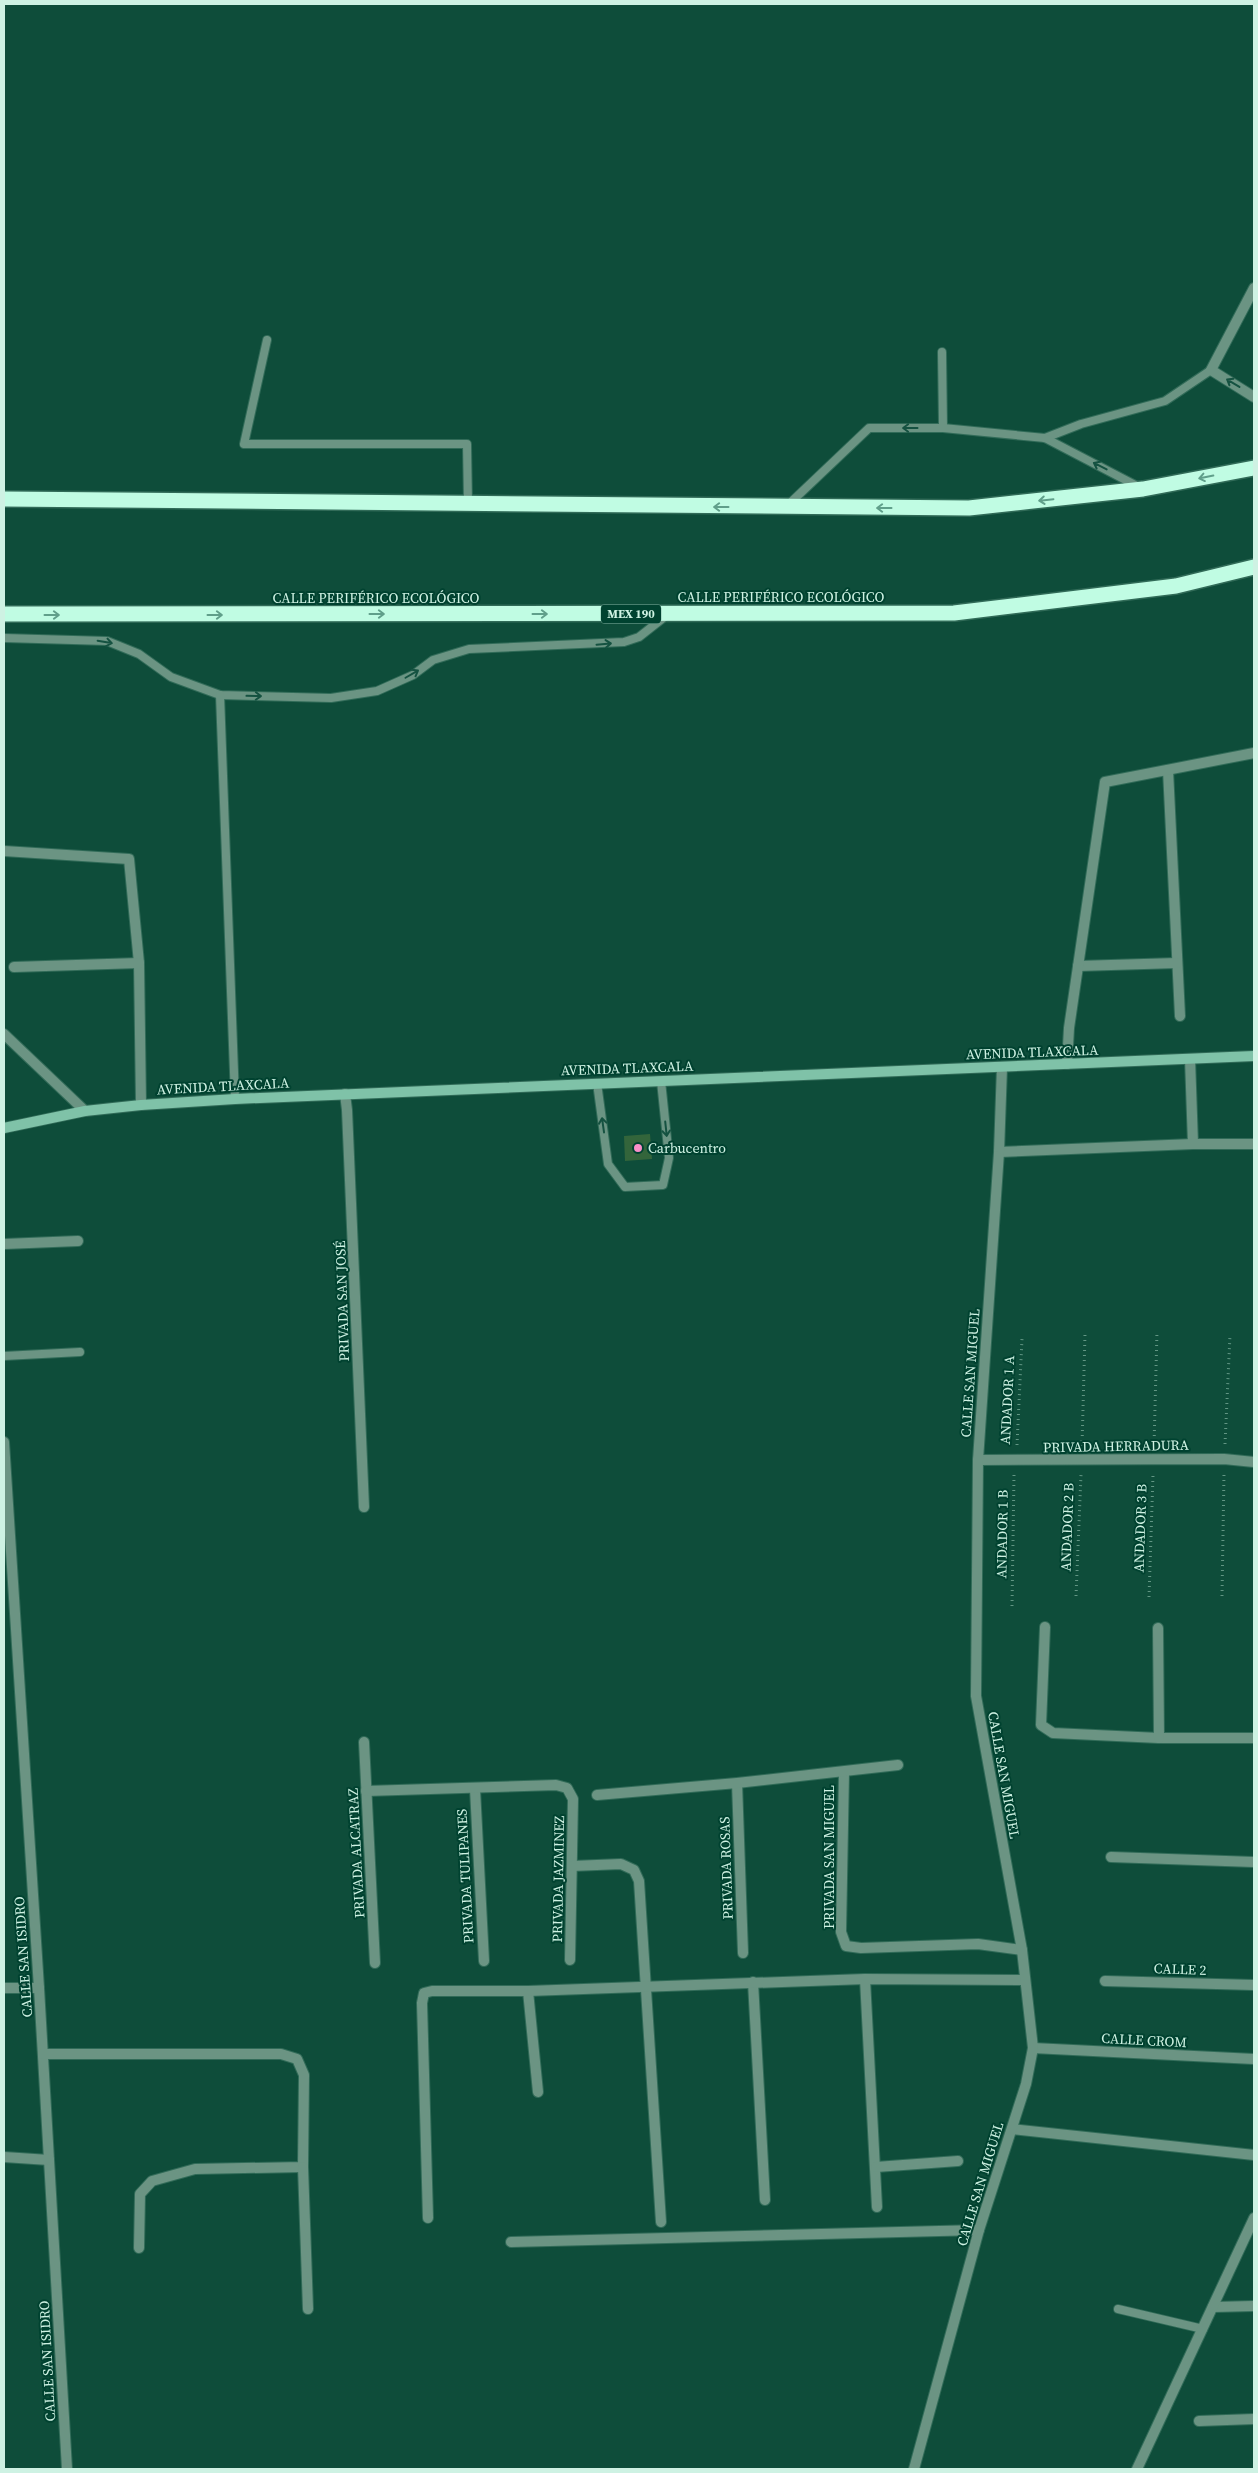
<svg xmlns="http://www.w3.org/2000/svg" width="1258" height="2473" viewBox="0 0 1258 2473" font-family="'Source Serif 4',serif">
<rect width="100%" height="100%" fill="#0e4d3a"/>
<path fill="#33653b" d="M 650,1134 L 652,1159 L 625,1161 L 624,1136 Z"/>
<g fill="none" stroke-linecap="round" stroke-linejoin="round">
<g stroke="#316b58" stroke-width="10">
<g id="lane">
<path d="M 267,340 L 244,444 L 467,444 L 468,504"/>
<path d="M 942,352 L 943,428"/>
<path d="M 1045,438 L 1081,424 L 1165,401 L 1211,370"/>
<path d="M 789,504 L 869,428 L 943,428 L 1045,438 L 1139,487"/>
<path d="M 4,638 L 107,641 L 139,654 L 171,677 L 220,695 L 331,698 L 377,691 L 413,675 L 433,660 L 469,649 L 624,642 L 639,637 L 667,615"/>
<path d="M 220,695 L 235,1099"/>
<path d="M 597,1083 L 608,1164 L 625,1187 L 663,1185 L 669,1158 L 661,1081"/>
<path d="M 4,1356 L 80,1352"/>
<path d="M 1118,2309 L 1203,2329"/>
</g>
</g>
<g stroke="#316b58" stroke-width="12">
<g id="street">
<path d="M 1254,288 L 1211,370 L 1254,397"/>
<path d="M 1168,770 L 1180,1016"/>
<path d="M 4,851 L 129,859 L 139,963 L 141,1105"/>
<path d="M 1078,966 L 1177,963"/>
<path d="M 14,967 L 139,963"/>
<path d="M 4,1034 L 85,1111"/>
<path d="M 1190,1059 L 1193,1144"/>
<path d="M 1067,1064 L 1069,1028 L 1105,782 L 1254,753"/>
<path d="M 345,1094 L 347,1110 L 364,1507"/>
<path d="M 999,1152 L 1193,1144 L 1254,1144"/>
<path d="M 4,1244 L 78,1241"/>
<path d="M 4,1442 L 39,1988 L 67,2469"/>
<path d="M 978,1460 L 1224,1459 L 1254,1462"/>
<path d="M 1045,1627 L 1041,1725 L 1053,1733 L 1159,1738 L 1254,1738"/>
<path d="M 1158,1628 L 1159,1738"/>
<path d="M 364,1742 L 375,1963"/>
<path d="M 844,1772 L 841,1932 L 846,1946 L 861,1948 L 978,1944 L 1022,1950"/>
<path d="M 737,1783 L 743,1953"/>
<path d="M 475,1789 L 484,1961"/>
<path d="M 366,1791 L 556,1785 L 567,1788 L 573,1799 L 570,1960"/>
<path d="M 597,1795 L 737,1783 L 898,1765"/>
<path d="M 1111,1857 L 1254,1862"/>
<path d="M 572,1866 L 621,1864 L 634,1870 L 639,1881 L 661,2222"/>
<path d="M 865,1979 L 877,2207"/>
<path d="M 1105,1981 L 1254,1985"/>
<path d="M 753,1982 L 765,2200"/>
<path d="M 4,1988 L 39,1988"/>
<path d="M 528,1991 L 538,2092"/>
<path d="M 1033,2048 L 1254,2059"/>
<path d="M 43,2054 L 281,2054 L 297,2059 L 304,2075 L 303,2167 L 195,2169 L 152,2181 L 140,2194 L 139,2248"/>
<path d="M 1012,2129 L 1254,2155"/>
<path d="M 4,2157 L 49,2160"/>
<path d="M 303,2167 L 308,2309"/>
<path d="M 876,2167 L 958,2161"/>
<path d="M 428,2218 L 422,2003 L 424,1993 L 432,1991 L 528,1991 L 865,1979 L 1025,1980"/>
<path d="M 511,2242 L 979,2230"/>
<path d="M 1213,2307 L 1254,2306"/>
<path d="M 1199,2421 L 1254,2419"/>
<path d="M 914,2469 L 979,2230 L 1026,2084 L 1033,2048 L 1022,1950 L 976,1696 L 978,1460 L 999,1152 L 1002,1067"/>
<path d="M 1137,2469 L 1254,2218"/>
</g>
</g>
<g stroke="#316b58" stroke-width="12">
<path id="secondary" d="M 4,1128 L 85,1111 L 141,1105 L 235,1099 L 1254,1056"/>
</g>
<g stroke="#316b58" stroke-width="18">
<g id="highway">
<path d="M 4,499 L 969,508 L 1143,489 L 1254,468"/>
<path d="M 4,614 L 954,613 L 1176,586 L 1254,567"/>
</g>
</g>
<g stroke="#629684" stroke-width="3" stroke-dasharray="1 4" stroke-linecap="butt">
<path d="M 1225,1444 L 1230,1335"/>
<path d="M 1017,1445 L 1022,1339"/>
<path d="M 1082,1446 L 1085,1334"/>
<path d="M 1154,1446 L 1157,1331"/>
<path d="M 1076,1596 L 1081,1475"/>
<path d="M 1222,1596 L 1224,1473"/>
<path d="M 1149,1597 L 1153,1475"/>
<path d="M 1012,1606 L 1014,1474"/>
</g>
<use href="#lane" stroke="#6b9483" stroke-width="8"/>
<use href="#street" stroke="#6b9483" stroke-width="10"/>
<use href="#secondary" stroke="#7fc2a8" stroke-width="10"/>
<use href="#highway" stroke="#c0fce3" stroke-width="15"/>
</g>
<defs><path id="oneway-shaft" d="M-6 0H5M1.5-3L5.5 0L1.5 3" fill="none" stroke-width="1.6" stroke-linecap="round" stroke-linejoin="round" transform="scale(1.25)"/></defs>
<g stroke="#155241">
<use href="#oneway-shaft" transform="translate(1233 383) rotate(-149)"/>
<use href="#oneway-shaft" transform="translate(910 428) rotate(-180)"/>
<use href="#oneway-shaft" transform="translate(1100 466) rotate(-153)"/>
<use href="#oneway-shaft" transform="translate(105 642) rotate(10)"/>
<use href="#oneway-shaft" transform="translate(604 644) rotate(-5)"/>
<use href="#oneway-shaft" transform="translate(412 674) rotate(-30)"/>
<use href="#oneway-shaft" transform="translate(254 696) rotate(1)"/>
<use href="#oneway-shaft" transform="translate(603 1125) rotate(-98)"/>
<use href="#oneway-shaft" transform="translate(666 1129) rotate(84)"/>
</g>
<g stroke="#609f8a">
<use href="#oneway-shaft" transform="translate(1206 477) rotate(169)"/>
<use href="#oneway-shaft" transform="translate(1046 500) rotate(174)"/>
<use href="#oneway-shaft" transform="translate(721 507) rotate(-180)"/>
<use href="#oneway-shaft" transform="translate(884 508) rotate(-180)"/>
<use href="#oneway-shaft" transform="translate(377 614)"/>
<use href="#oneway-shaft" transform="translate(540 614)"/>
<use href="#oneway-shaft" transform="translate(52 615)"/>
<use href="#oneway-shaft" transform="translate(215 615)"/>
</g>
<circle fill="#fa8fc8" stroke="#004230" stroke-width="2" cx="638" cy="1148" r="5"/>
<g text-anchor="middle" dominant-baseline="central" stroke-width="4" stroke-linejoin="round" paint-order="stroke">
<rect fill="#004230" stroke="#90bdad" stroke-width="1" x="601" y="604.5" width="60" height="19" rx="4"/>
<g font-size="12" font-weight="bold" fill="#cef2e3">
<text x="631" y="614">MEX 190</text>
</g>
<g font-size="14" fill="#cef2e3" stroke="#004230">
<text x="781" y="597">CALLE PERIFÉRICO ECOLÓGICO</text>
<text x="376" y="598">CALLE PERIFÉRICO ECOLÓGICO</text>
<text transform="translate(1032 1052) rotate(-2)">AVENIDA TLAXCALA</text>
<text transform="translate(627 1068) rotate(-2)">AVENIDA TLAXCALA</text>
<text transform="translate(223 1086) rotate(-3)">AVENIDA TLAXCALA</text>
<text transform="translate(342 1301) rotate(-92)">PRIVADA SAN JOSÉ</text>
<text transform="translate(970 1373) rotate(-86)">CALLE SAN MIGUEL</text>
<text transform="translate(1007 1400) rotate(-87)">ANDADOR 1 A</text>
<text transform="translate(1116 1446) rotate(-1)">PRIVADA HERRADURA</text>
<text transform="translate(1067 1527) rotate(-88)">ANDADOR 2 B</text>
<text transform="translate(1140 1528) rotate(-88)">ANDADOR 3 B</text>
<text transform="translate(1002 1534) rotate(-89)">ANDADOR 1 B</text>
<text transform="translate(1004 1775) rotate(80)">CALLE SAN MIGUEL</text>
<text transform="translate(356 1853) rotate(-93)">PRIVADA ALCATRAZ</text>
<text transform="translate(829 1857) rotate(-90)">PRIVADA SAN MIGUEL</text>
<text transform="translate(726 1868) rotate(-92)">PRIVADA ROSAS</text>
<text transform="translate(465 1876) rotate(-93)">PRIVADA TULIPANES</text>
<text transform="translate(558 1879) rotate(-89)">PRIVADA JAZMINEZ</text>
<text transform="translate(23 1957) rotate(-94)">CALLE SAN ISIDRO</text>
<text transform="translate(1180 1969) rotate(2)">CALLE 2</text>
<text transform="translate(1144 2040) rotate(3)">CALLE CROM</text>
<text transform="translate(980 2184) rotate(-73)">CALLE SAN MIGUEL</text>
<text transform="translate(47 2361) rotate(-93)">CALLE SAN ISIDRO</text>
</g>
<g font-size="14" fill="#cef2e3" stroke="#004230" text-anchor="start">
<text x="648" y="1148">Carbucentro</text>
</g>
</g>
<rect width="1258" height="2473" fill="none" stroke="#cef2e3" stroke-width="10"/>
</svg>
